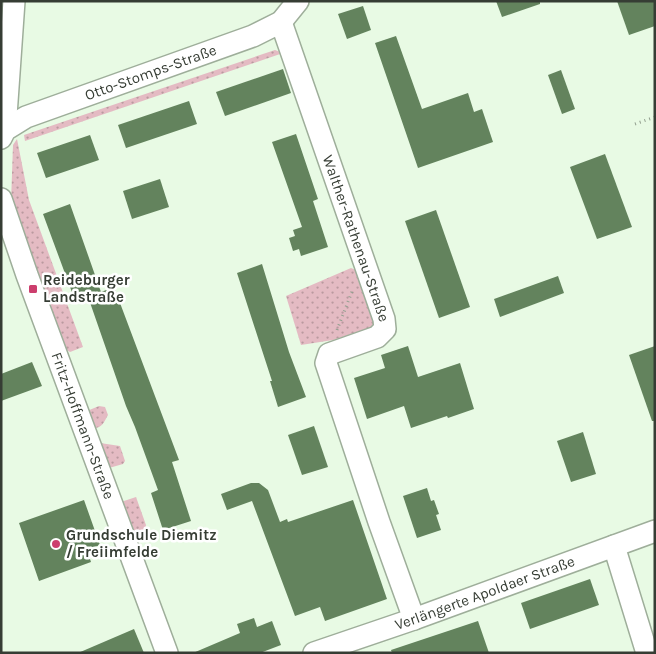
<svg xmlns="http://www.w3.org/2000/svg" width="656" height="654" viewBox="0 0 656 654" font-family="Karla,sans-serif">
<defs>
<pattern id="grass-dots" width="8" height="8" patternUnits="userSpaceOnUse" patternTransform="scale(1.25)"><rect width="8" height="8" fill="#e4bbc3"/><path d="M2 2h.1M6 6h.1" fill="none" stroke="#ba999f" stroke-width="1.8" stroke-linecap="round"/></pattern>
</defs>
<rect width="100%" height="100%" fill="#e8fae4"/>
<g fill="url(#grass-dots)">
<path d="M 275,50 L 283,53 L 25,141 L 24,135 Z"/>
<path d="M 17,139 L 29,200 L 83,347 L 70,352 L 65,349 L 11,203 L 13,145 Z"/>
<path d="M 351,268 L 361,272 L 377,321 L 372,328 L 333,340 L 301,345 L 286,296 Z"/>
<path d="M 99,406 L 105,407 L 108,415 C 104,422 102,428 94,428 L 87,411 Z"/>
<path d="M 100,443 L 120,446 L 125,461 L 123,464 L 109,468 Z"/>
<path d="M 136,497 L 146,525 L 145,530 L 134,534 L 131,531 L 121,502 Z"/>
</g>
<g fill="#63835d">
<path d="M 496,1 L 540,1 L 540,4 L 502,17 Z"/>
<path d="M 617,1 L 655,1 L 655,26 L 629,35 Z"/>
<path d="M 363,6 L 371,30 L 347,39 L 338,14 Z"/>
<path d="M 396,36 L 422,109 L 468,93 L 474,112 L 482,109 L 493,142 L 418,168 L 375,43 Z"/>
<path d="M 283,69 L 291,93 L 225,116 L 216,92 Z"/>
<path d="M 561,70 L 575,109 L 562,114 L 548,75 Z"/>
<path d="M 189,101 L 197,124 L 126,148 L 118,125 Z"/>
<path d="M 296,134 L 318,199 L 313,201 L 328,247 L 301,256 L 299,249 L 293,251 L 289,238 L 295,236 L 293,230 L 302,227 L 272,142 Z"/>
<path d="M 90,135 L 99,160 L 46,178 L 37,153 Z"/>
<path d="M 605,154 L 632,227 L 597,239 L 570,167 Z"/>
<path d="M 160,179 L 169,207 L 132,219 L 123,191 Z"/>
<path d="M 70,204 L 101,292 L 114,287 L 179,460 L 172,462 L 191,521 L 163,530 L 151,493 L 158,490 L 135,427 L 126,406 L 86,291 L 73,295 L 43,214 Z"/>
<path d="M 436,210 L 470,307 L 439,318 L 405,221 Z"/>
<path d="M 262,264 L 289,352 L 306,397 L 278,407 L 270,381 L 272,381 L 237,273 Z"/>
<path d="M 558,276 L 564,293 L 500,317 L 494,299 Z"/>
<path d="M 408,346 L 418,377 L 460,363 L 474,409 L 448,418 L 447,416 L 411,428 L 404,406 L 367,419 L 354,378 L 385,368 L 381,355 Z"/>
<path d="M 655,346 L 655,421 L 652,421 L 629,355 Z"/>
<path d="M 32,362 L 42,386 L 1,401 L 1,374 Z"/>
<path d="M 314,426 L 328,467 L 302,475 L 288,435 Z"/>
<path d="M 583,432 L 596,474 L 571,482 L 557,441 Z"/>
<path d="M 251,483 L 259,483 L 268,490 L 280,522 L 287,519 L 288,522 L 353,500 L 387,599 L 325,621 L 320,607 L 295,616 L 252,501 L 227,510 L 221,494 Z"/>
<path d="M 427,488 L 431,501 L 434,500 L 439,514 L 436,515 L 441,530 L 417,538 L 403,496 Z"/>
<path d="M 84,500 L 100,545 L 87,550 L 91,562 L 39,581 L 19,523 Z"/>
<path d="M 590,579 L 599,605 L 530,629 L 521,603 Z"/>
<path d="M 254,618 L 257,627 L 272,621 L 281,645 L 260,653 L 193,653 L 240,633 L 237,624 Z"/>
<path d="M 478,621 L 489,653 L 392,653 L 391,650 Z"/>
<path d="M 134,629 L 144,653 L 78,653 Z"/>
</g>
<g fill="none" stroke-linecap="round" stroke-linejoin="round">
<g stroke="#9eae9a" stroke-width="24">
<g id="minor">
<path id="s1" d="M 281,22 L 384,319 L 385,329 L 377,337 L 329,354 L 326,363 L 379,522 L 414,619"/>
<path d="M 5,130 L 14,1"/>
<path id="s2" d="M 1,138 L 5,130 L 26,117 L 253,36 L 281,22 L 298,1"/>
<path id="s3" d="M 1,199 L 27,275 L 167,653"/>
<path d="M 614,546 L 647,653"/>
<path id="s4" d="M 314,653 L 414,619 L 655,531"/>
</g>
</g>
<g stroke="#929f8f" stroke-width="3" stroke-dasharray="1 4" stroke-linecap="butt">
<path d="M 635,124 L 655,117"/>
<path d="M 337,330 L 353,289"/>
</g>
<use href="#minor" stroke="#fff" stroke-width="21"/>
</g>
<g fill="#cc3e6d" stroke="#fff" stroke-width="2">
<rect x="28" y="284" width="10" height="10" rx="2.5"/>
<circle cx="56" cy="544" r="5"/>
</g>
<g text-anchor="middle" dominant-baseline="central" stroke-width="5" stroke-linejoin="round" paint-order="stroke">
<g font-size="15" fill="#363d34" stroke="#fff">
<text stroke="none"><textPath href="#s2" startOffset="166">Otto-Stomps-Straße</textPath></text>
<text stroke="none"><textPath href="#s1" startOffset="229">Walther-Rathenau-Straße</textPath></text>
<text stroke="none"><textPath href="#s3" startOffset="241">Fritz-Hoffmann-Straße</textPath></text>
<text stroke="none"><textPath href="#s4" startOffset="181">Verlängerte Apoldaer Straße</textPath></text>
</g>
<g font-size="15" font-weight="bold" fill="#363d34" stroke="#fff" text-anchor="start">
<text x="43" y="280">Reideburger<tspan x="43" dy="17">Landstraße</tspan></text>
<text x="66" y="535">Grundschule Diemitz<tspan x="66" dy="17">/ Freiimfelde</tspan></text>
</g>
</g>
<rect width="656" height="654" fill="none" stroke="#363d34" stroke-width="5"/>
</svg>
